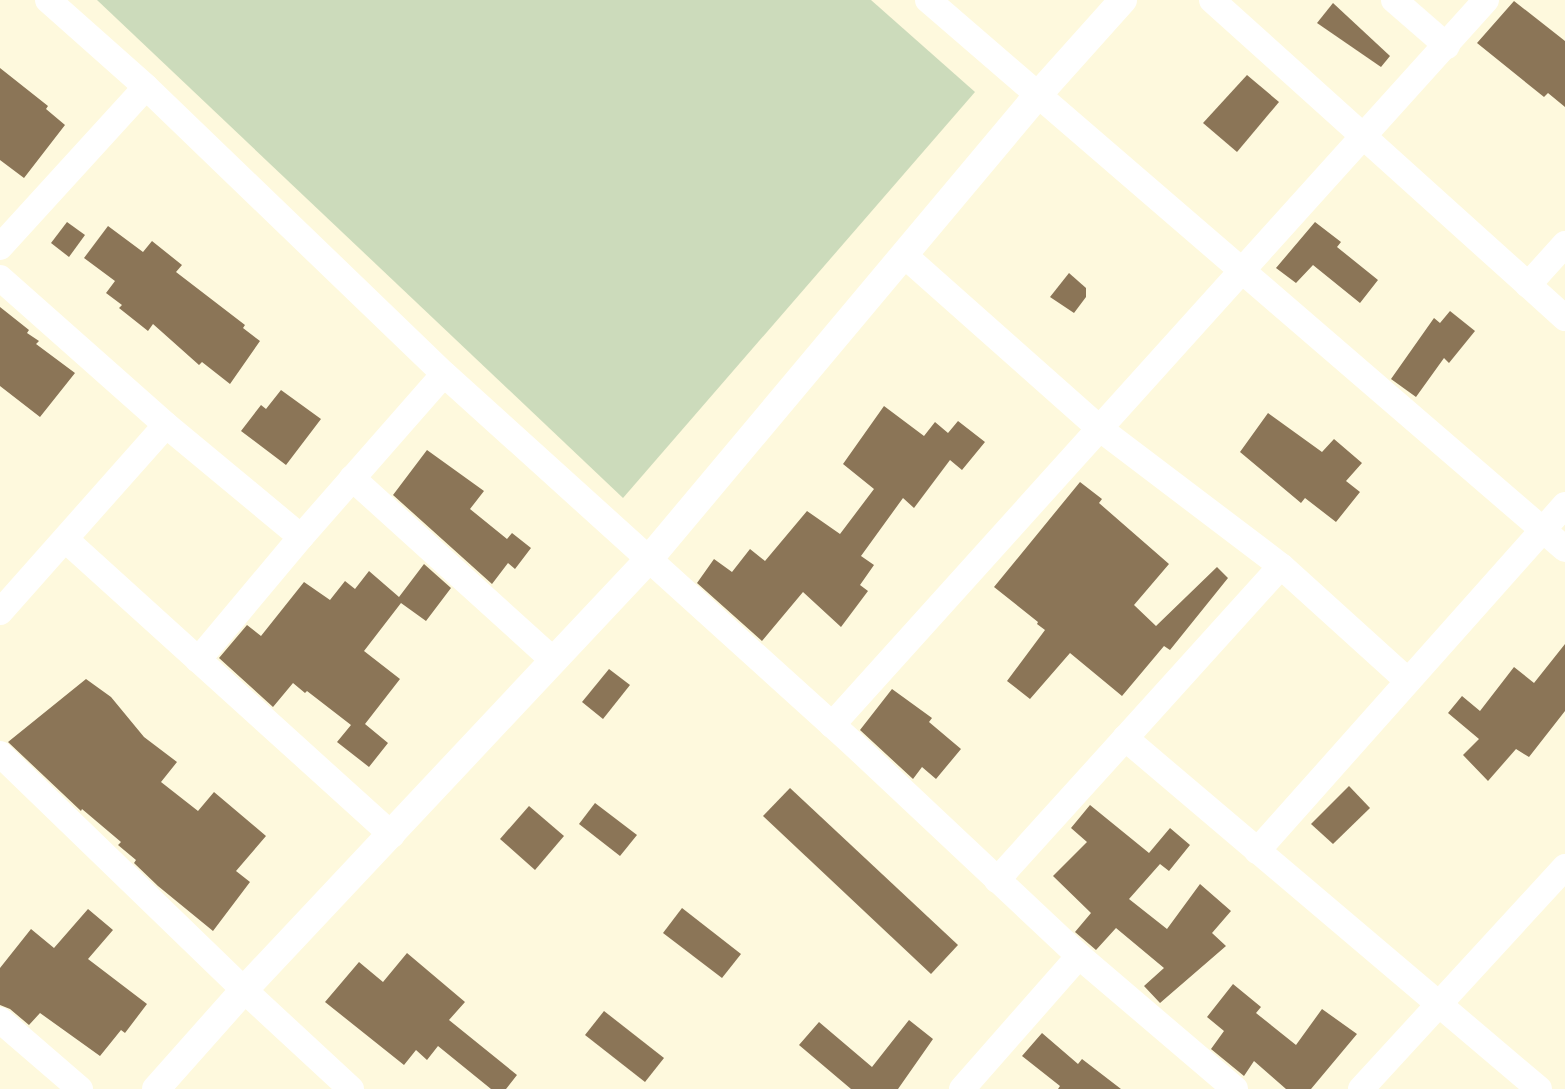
<svg xmlns="http://www.w3.org/2000/svg" width="1565" height="1089" viewBox="0 0 1565 1089" font-family="Karla,sans-serif">
<rect width="100%" height="100%" fill="#fef9dd"/>
<path fill="#ccdbbb" d="M 97,0 L 871,0 L 975,92 L 623,498 Z"/>
<g fill="#8b7557">
<path d="M 1514,1 L 1565,41 L 1565,107 L 1548,93 L 1544,97 L 1477,43 Z"/>
<path d="M 1333,3 L 1390,56 L 1381,67 L 1317,23 Z"/>
<path d="M 0,68 L 48,106 L 46,109 L 65,125 L 24,178 L 0,160 Z"/>
<path d="M 1247,75 L 1279,102 L 1237,152 L 1203,123 Z"/>
<path d="M 67,222 L 85,235 L 69,257 L 51,243 Z"/>
<path d="M 1315,222 L 1341,242 L 1337,247 L 1378,280 L 1360,303 L 1313,265 L 1296,283 L 1276,268 Z"/>
<path d="M 108,226 L 143,252 L 152,241 L 182,265 L 176,272 L 245,325 L 243,328 L 260,341 L 230,384 L 202,362 L 199,365 L 153,324 L 148,331 L 119,308 L 122,305 L 106,293 L 115,281 L 84,258 Z"/>
<path d="M 1069,273 L 1086,288 L 1086,297 L 1074,313 L 1050,297 Z"/>
<path d="M 0,307 L 29,330 L 27,333 L 39,341 L 36,344 L 75,373 L 40,417 L 0,386 Z"/>
<path d="M 1450,311 L 1475,331 L 1449,363 L 1444,358 L 1416,397 L 1391,379 L 1434,318 L 1440,323 Z"/>
<path d="M 281,390 L 321,419 L 286,465 L 241,431 L 261,405 L 266,409 Z"/>
<path d="M 884,406 L 924,436 L 935,422 L 948,433 L 958,421 L 985,442 L 962,470 L 950,460 L 914,508 L 903,498 L 861,556 L 874,565 L 860,585 L 868,591 L 841,627 L 803,592 L 762,641 L 697,583 L 714,559 L 732,572 L 750,549 L 765,561 L 807,511 L 840,534 L 874,489 L 843,464 Z"/>
<path d="M 1268,413 L 1322,452 L 1334,439 L 1362,463 L 1346,481 L 1360,492 L 1336,522 L 1305,498 L 1301,503 L 1240,452 Z"/>
<path d="M 427,450 L 484,491 L 470,509 L 507,539 L 512,533 L 531,548 L 515,569 L 508,563 L 492,584 L 393,495 Z"/>
<path d="M 1080,482 L 1102,499 L 1099,503 L 1169,564 L 1134,605 L 1156,626 L 1217,567 L 1228,578 L 1170,650 L 1164,646 L 1122,696 L 1070,653 L 1030,699 L 1007,681 L 1045,630 L 1037,624 L 1038,622 L 994,587 Z"/>
<path d="M 424,564 L 451,588 L 426,621 L 401,603 L 364,651 L 400,679 L 365,724 L 388,743 L 369,767 L 337,742 L 351,725 L 307,691 L 305,693 L 293,683 L 273,707 L 219,658 L 247,625 L 261,636 L 304,582 L 330,600 L 345,581 L 355,589 L 369,571 L 399,597 Z"/>
<path d="M 1565,644 L 1565,711 L 1529,757 L 1516,749 L 1488,781 L 1463,755 L 1479,739 L 1448,713 L 1462,696 L 1480,711 L 1514,667 L 1534,683 Z"/>
<path d="M 609,669 L 630,685 L 603,719 L 582,702 Z"/>
<path d="M 86,679 L 111,697 L 144,737 L 177,762 L 161,782 L 198,811 L 214,792 L 266,836 L 236,871 L 250,882 L 213,931 L 158,886 L 134,863 L 136,860 L 118,845 L 121,842 L 82,809 L 81,811 L 8,742 Z"/>
<path d="M 892,689 L 932,718 L 929,722 L 961,749 L 936,779 L 922,767 L 913,779 L 860,730 Z"/>
<path d="M 1349,786 L 1370,808 L 1333,844 L 1311,824 Z"/>
<path d="M 790,788 L 958,945 L 931,974 L 763,816 Z"/>
<path d="M 595,803 L 637,835 L 620,856 L 579,824 Z"/>
<path d="M 1090,805 L 1149,853 L 1170,828 L 1190,845 L 1169,871 L 1160,864 L 1129,899 L 1167,929 L 1200,884 L 1231,911 L 1212,933 L 1226,946 L 1160,1003 L 1144,986 L 1164,968 L 1116,928 L 1096,950 L 1075,932 L 1091,913 L 1053,876 L 1087,842 L 1071,828 Z"/>
<path d="M 529,806 L 564,836 L 535,870 L 500,839 Z"/>
<path d="M 682,908 L 741,954 L 722,978 L 663,933 Z"/>
<path d="M 88,909 L 113,930 L 88,959 L 147,1004 L 125,1033 L 121,1030 L 100,1056 L 40,1013 L 29,1025 L 10,1009 L 0,1005 L 0,968 L 31,929 L 54,948 Z"/>
<path d="M 407,953 L 465,1002 L 449,1020 L 517,1075 L 506,1089 L 491,1089 L 438,1046 L 427,1060 L 416,1050 L 404,1065 L 325,1002 L 359,962 L 383,982 Z"/>
<path d="M 1233,984 L 1261,1007 L 1256,1013 L 1296,1045 L 1322,1009 L 1357,1034 L 1311,1089 L 1286,1089 L 1254,1061 L 1244,1076 L 1211,1049 L 1224,1031 L 1207,1017 Z"/>
<path d="M 604,1011 L 664,1058 L 645,1082 L 585,1035 Z"/>
<path d="M 909,1020 L 933,1039 L 898,1089 L 851,1089 L 799,1045 L 819,1022 L 872,1067 Z"/>
<path d="M 1042,1033 L 1078,1064 L 1082,1059 L 1121,1089 L 1058,1089 L 1060,1086 L 1022,1056 Z"/>
</g>
<g fill="none" stroke-linecap="round" stroke-linejoin="round">
<g stroke="#fff" stroke-width="26">
<path d="M 48,0 L 146,87 L 444,374 L 849,740 L 1079,956 L 1235,1089"/>
<path d="M 928,0 L 1565,549"/>
<path d="M 1212,0 L 1565,318"/>
<path d="M 1394,0 L 1447,46"/>
<path d="M 0,247 L 146,87"/>
<path d="M 904,255 L 1099,428 L 1281,566 L 1408,681"/>
<path d="M 0,278 L 166,425 L 301,537"/>
<path d="M 1528,285 L 1565,244"/>
<path d="M 352,478 L 553,660"/>
<path d="M 66,540 L 392,835"/>
<path d="M 0,612 L 166,425"/>
<path d="M 198,660 L 301,537 L 444,374"/>
<path d="M 832,725 L 1486,0"/>
<path d="M 1125,738 L 1539,1089"/>
<path d="M 0,754 L 244,990 L 351,1089"/>
<path d="M 1257,851 L 1565,505"/>
<path d="M 997,880 L 1281,566"/>
<path d="M 0,1020 L 80,1089"/>
<path d="M 962,1089 L 1079,956"/>
<path d="M 1361,1089 L 1565,867"/>
</g>
<path stroke="#fff" stroke-width="28" d="M 156,1089 L 244,990 L 649,559 L 1037,96 L 1123,0"/>
</g>
</svg>
